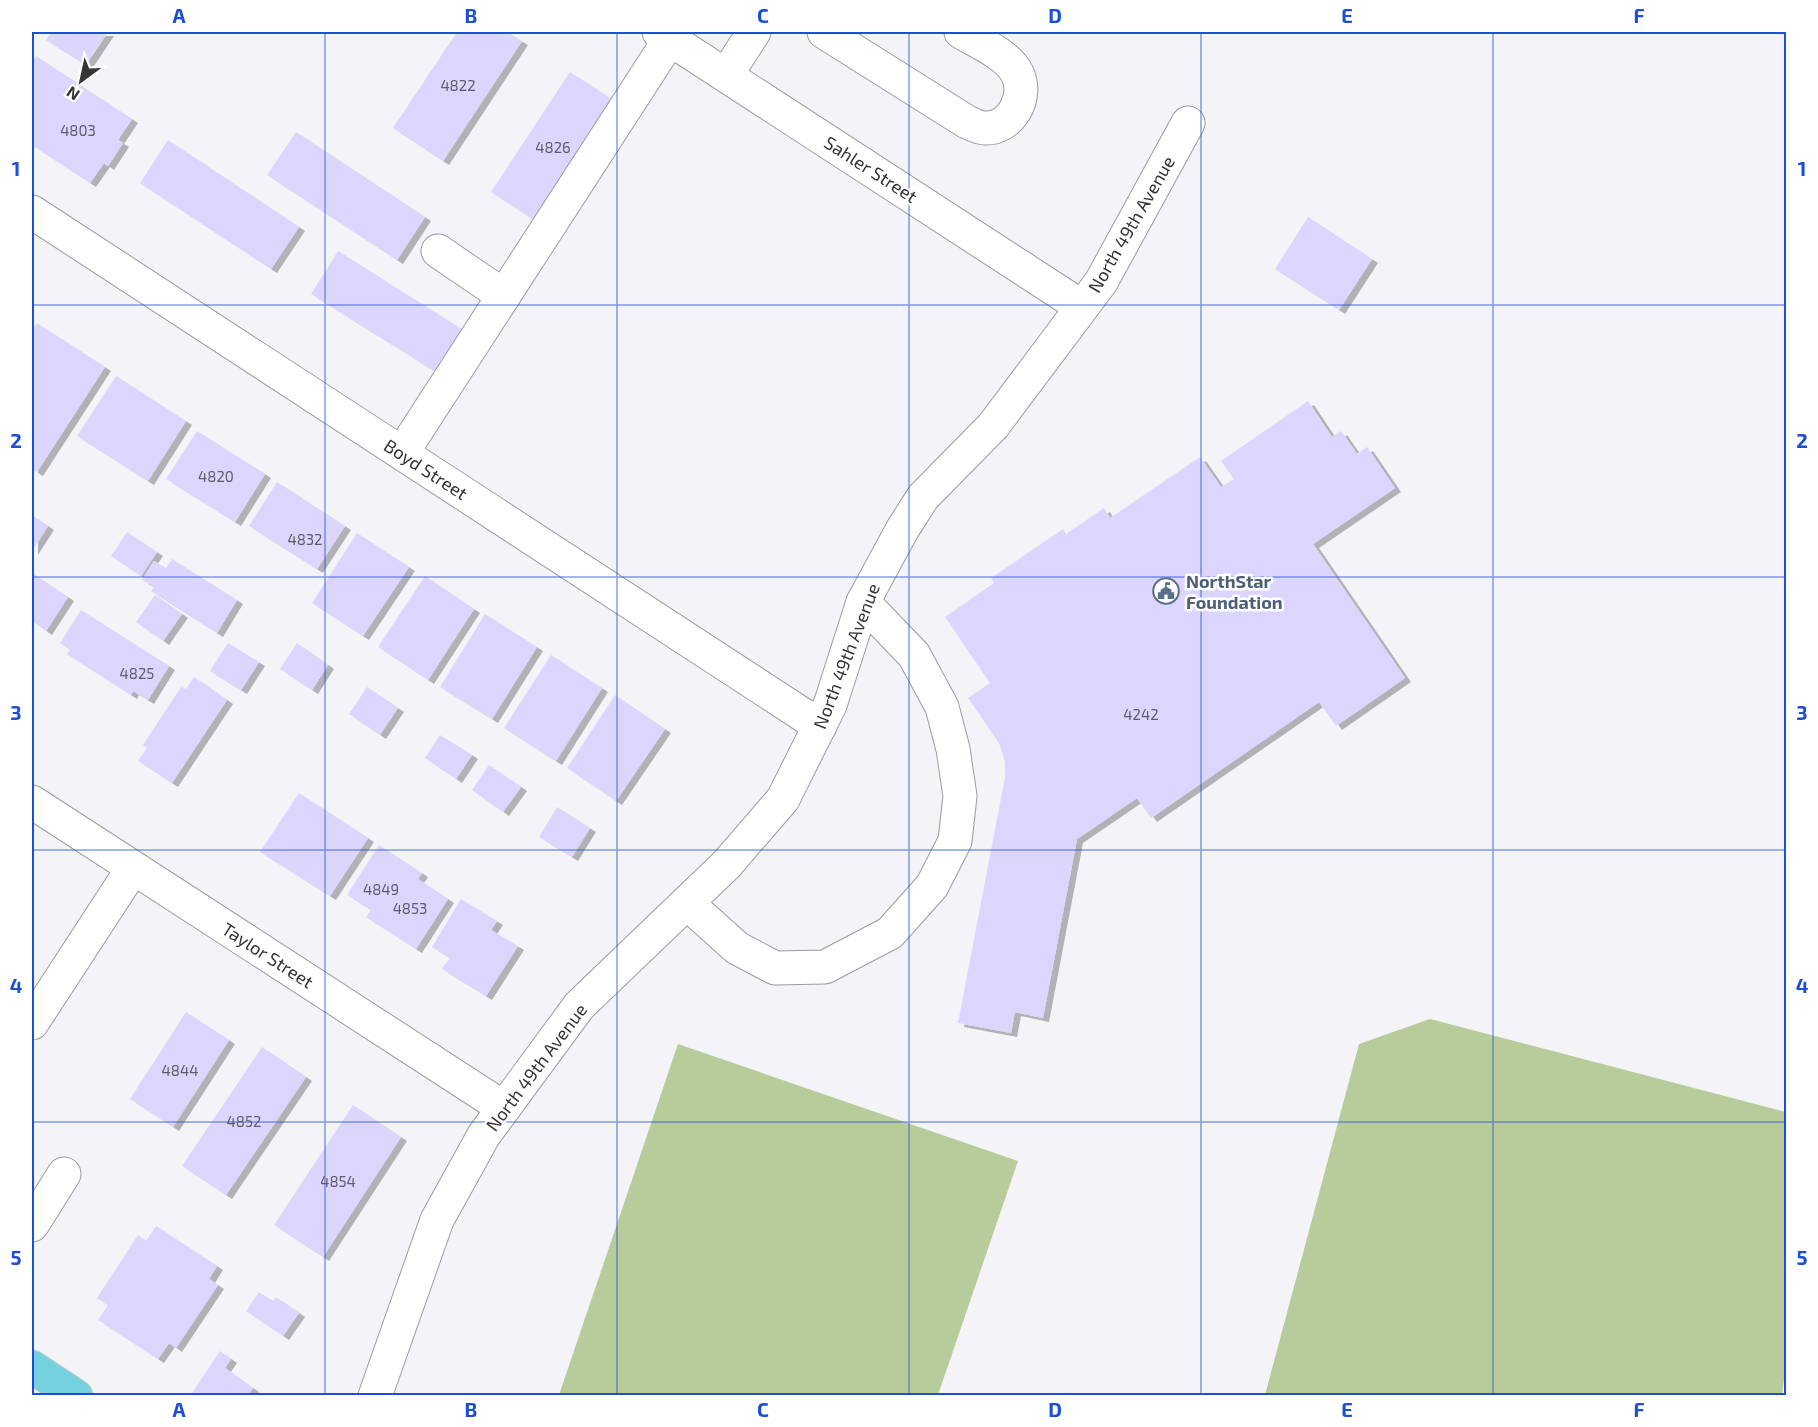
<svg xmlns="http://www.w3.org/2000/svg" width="1818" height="1427" viewBox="0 0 1818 1427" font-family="'Exo 2',sans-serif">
<defs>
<filter id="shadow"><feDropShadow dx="6" dy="4" stdDeviation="0" flood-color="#0004"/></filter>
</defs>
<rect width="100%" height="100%" fill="#f3f3f8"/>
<g fill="#b8cc9b">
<path d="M 1430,1019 L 1786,1112 L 1786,1363 L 1782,1395 L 1265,1395 L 1359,1044 Z"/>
<path d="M 678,1044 L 1018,1161 L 938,1395 L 559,1395 Z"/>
</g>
<g fill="#dcd6ff" filter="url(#shadow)">
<path d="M 51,32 L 108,32 L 86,65 L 46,40 Z"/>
<path d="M 457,32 L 507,32 L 522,41 L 443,161 L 393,128 Z"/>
<path d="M 36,56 L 132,119 L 118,140 L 123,143 L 108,166 L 104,163 L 90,183 L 32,145 L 32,62 Z"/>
<path d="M 570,72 L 616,102 L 537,222 L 491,192 Z"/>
<path d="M 296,132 L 425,217 L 397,260 L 267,175 Z"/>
<path d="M 168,140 L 299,227 L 271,269 L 140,183 Z"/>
<path d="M 1308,217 L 1372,259 L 1339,310 L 1275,269 Z"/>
<path d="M 338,251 L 471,335 L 444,377 L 311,294 Z"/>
<path d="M 37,323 L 105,367 L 37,472 L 32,469 L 32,332 Z"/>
<path d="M 116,376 L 186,421 L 148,481 L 77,436 Z"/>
<path d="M 1308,401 L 1332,437 L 1341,431 L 1357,454 L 1367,447 L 1395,488 L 1313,544 L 1405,678 L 1336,726 L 1319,702 L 1151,818 L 1137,798 L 1077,839 L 1043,1018 L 1015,1012 L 1011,1033 L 958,1023 L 1005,777 L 1005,762 L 999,743 L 968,698 L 990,683 L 945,617 L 994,583 L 991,578 L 1063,529 L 1066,534 L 1104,508 L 1110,518 L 1200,457 L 1221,487 L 1234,479 L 1221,461 Z"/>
<path d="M 197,431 L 265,474 L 235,522 L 166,479 Z"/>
<path d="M 277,482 L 345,526 L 317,569 L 249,526 Z"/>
<path d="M 32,515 L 48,526 L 32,551 Z"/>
<path d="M 127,532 L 157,552 L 141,576 L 111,556 Z"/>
<path d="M 357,533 L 409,567 L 363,636 L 312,603 Z"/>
<path d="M 172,559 L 237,600 L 217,633 L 151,591 L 154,586 L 142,580 L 154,561 L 166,568 Z"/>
<path d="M 32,573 L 68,597 L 46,631 L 32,621 Z"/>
<path d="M 425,576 L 474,609 L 428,680 L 378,647 Z"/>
<path d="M 155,595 L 182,614 L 163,641 L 136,622 Z"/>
<path d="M 81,610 L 169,666 L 148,700 L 133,691 L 131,695 L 67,654 L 70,650 L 60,643 Z"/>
<path d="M 485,614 L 537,647 L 492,719 L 440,687 Z"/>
<path d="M 228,643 L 259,662 L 241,690 L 210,671 Z"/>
<path d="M 297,643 L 328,665 L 312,690 L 280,669 Z"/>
<path d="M 551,655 L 602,688 L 556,761 L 504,728 Z"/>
<path d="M 194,677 L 227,700 L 172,783 L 138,761 L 147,748 L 143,745 L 181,687 L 186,689 Z"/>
<path d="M 367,687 L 398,708 L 380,735 L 349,714 Z"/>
<path d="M 615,695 L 665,729 L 616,801 L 567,768 Z"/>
<path d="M 440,735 L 472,755 L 456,779 L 425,758 Z"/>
<path d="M 489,765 L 521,787 L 503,812 L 472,790 Z"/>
<path d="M 299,793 L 368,838 L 330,896 L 260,852 Z"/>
<path d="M 557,807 L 590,828 L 572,857 L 539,837 Z"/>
<path d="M 379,845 L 422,873 L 418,879 L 448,899 L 416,949 L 366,917 L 371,910 L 347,895 Z"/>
<path d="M 461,899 L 497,921 L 491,930 L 518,946 L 486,996 L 442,969 L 450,958 L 432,947 Z"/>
<path d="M 186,1012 L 229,1040 L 173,1127 L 130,1099 Z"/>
<path d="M 262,1047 L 306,1077 L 226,1195 L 182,1166 Z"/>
<path d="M 353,1105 L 401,1137 L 323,1257 L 274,1225 Z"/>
<path d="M 156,1226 L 217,1266 L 209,1279 L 218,1285 L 176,1348 L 169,1343 L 158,1359 L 98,1320 L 108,1305 L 97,1298 L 138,1235 L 146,1241 Z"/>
<path d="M 259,1292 L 273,1301 L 276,1297 L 299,1313 L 283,1336 L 246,1311 Z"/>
<path d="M 220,1351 L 231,1359 L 225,1368 L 253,1388 L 247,1396 L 190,1396 Z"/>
</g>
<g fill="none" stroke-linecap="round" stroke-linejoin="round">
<g stroke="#9b9ba0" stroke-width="35">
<g id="minor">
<path d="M 659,32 L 1082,307"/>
<path d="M 824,32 L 967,122 C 972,124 979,128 985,128 C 1011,129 1029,97 1017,73 C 1008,55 978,42 961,32"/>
<path d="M 726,75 L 754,32"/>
<path d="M 32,212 L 820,726"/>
<path d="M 438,251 L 504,296"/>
<path d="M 402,453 L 670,39"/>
<path d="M 32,802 L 504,1108"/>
<path d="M 687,903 L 737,948 L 775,968 L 825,967 L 890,933 L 932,886 L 955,841 L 960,796 L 953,749 L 942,707 L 914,655 L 863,602"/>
<path d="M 32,1023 L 133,868"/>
<path d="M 32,1225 L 64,1174"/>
<path d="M 375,1396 L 437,1220 L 484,1135 L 579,1006 L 727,864 L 783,799 L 830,705 L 863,602 L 902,530 L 923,497 L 993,426 L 1101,282 L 1188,123"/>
</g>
</g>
<g stroke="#cececf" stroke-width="35">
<path id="major" d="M 32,1367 L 76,1396"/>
</g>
<use href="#minor" stroke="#fff" stroke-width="33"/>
<use href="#major" stroke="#74d1dd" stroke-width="33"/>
</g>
<path fill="none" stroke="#1d4ed8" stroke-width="1.5" stroke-opacity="0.55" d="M 325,32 L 325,1396M 617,32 L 617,1396M 909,32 L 909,1396M 1201,32 L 1201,1396M 1493,32 L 1493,1396M 32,305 L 1786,305M 32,577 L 1786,577M 32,850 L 1786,850M 32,1122 L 1786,1122"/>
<defs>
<g id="civic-ring" transform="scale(1.35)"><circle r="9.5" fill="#fff" stroke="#5c6f8a" stroke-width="1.5"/><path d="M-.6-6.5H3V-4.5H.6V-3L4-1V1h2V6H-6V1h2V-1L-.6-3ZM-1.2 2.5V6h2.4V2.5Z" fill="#5c6f8a"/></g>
</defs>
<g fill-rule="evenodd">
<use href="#civic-ring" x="1166" y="591"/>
</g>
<g text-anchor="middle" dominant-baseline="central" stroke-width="5" stroke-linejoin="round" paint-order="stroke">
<g font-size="15" fill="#5e5c68">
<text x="458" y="85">4822</text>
<text x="78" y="130">4803</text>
<text x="553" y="147">4826</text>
<text x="216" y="476">4820</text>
<text x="305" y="539">4832</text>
<text x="137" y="673">4825</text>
<text x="1141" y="714">4242</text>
<text x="381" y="889">4849</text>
<text x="410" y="908">4853</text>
<text x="180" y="1070">4844</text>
<text x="244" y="1121">4852</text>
<text x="338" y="1181">4854</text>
</g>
<g font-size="18" fill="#343436" stroke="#fff">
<text transform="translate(871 169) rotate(33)">Sahler Street</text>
<text transform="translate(1131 224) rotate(-60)">North 49th Avenue</text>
<text transform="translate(426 469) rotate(33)">Boyd Street</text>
<text transform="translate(846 656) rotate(-69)">North 49th Avenue</text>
<text transform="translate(268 955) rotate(33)">Taylor Street</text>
<text transform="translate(536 1067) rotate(-53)">North 49th Avenue</text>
</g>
<g font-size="18" font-weight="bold" fill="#4e5e75" stroke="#fff" text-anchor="start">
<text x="1186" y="581">NorthStar<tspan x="1186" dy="21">Foundation</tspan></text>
</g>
</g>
<rect width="1818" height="1427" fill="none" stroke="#ffffff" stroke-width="66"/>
<g transform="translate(81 81) rotate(213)" stroke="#ffffff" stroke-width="4.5" paint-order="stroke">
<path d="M0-4.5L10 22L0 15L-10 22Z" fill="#343436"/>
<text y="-9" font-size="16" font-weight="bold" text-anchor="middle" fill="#343436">N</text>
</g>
<rect x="33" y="33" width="1752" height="1361" fill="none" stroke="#1d4ed8" stroke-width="2"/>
<g font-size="20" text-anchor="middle" font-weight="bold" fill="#1d4ed8">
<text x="179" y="23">A</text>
<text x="471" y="23">B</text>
<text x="763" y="23">C</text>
<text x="1055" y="23">D</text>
<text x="1347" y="23">E</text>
<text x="1639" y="23">F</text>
<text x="16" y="176">1</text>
<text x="1802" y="176">1</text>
<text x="16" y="448">2</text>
<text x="1802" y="448">2</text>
<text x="16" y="720">3</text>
<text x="1802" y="720">3</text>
<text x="16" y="993">4</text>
<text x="1802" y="993">4</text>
<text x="16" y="1265">5</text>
<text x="1802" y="1265">5</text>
<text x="179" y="1417">A</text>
<text x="471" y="1417">B</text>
<text x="763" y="1417">C</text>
<text x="1055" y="1417">D</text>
<text x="1347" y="1417">E</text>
<text x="1639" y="1417">F</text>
</g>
</svg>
